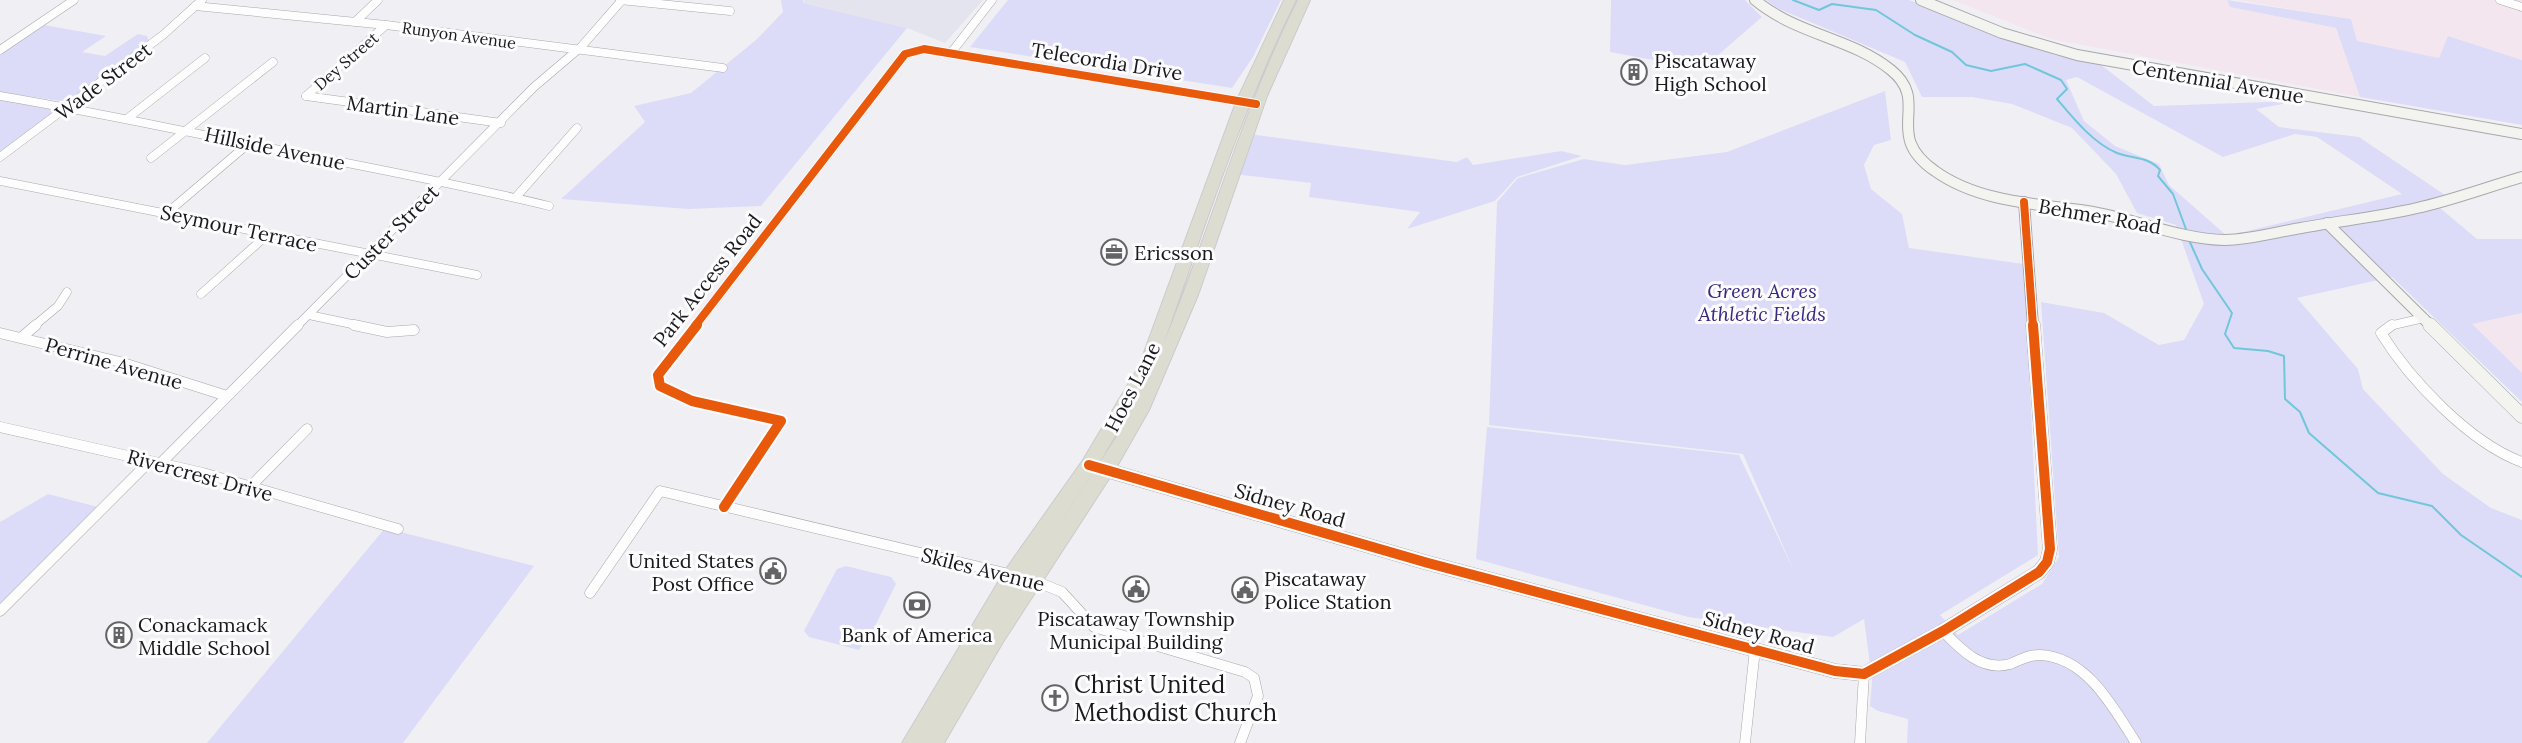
<svg xmlns="http://www.w3.org/2000/svg" width="2522" height="743" viewBox="0 0 2522 743" font-family="Lora,serif">
<rect width="100%" height="100%" fill="#f0f0f4"/>
<path fill="#e4e4ee" d="M 804,0 L 983,0 L 945,43 L 907,28 L 803,3 Z"/>
<g fill="#f3e6ef">
<path d="M 1953,0 L 2227,0 L 2230,7 L 2336,28 L 2360,97 L 2051,39 Z"/>
<path d="M 2237,0 L 2522,0 L 2522,60 L 2448,36 L 2439,58 L 2357,41 L 2351,19 Z"/>
<path d="M 2522,313 L 2522,373 L 2471,324 Z"/>
</g>
<g fill="#dcdcf8" fill-rule="evenodd">
<path d="M 781,0 L 803,0 L 803,3 L 907,28 L 761,206 L 688,209 L 561,199 L 645,122 L 634,106 L 691,93 L 756,40 L 783,12 Z"/>
<path d="M 1008,0 L 1281,0 L 1253,57 L 1232,88 L 970,47 Z"/>
<path d="M 1611,0 L 1745,0 L 1762,17 L 1702,69 L 1610,52 Z"/>
<path d="M 1766,0 L 1909,0 L 2055,55 L 2100,64 L 2154,106 L 2298,101 L 2256,109 L 2279,127 L 2359,137 L 2457,203 L 2440,208 L 2477,239 L 2522,239 L 2522,313 L 2472,324 L 2522,373 L 2522,402 L 2392,277 L 2297,298 L 2358,369 L 2363,389 L 2443,474 L 2491,508 L 2522,520 L 2522,743 L 1907,743 L 1908,719 L 1878,711 L 1870,706 L 1872,680 L 1864,619 L 1833,637 L 1688,617 L 1476,559 L 1487,427 L 1739,455 L 1794,571 L 1743,454 L 1489,425 L 1497,202 L 1518,178 L 1584,159 L 1625,165 L 1727,152 L 1885,91 L 1891,140 L 1874,145 L 1864,165 L 1871,189 L 1902,214 L 1909,248 L 2024,264 L 2038,555 L 1940,615 L 1958,635 L 2042,584 L 2059,557 L 2041,302 L 2104,313 L 2159,345 L 2184,340 L 2204,304 L 2176,225 L 2137,213 L 2116,174 L 2072,128 L 2012,104 L 1972,97 L 1922,97 L 1905,62 L 1777,8 ZM 2077,77 L 2223,157 L 2295,134 L 2317,137 L 2402,194 L 2227,236 L 2169,185 L 2159,164 L 2115,146 L 2084,121 L 2066,80 Z"/>
<path d="M 2227,0 L 2351,19 L 2357,41 L 2439,58 L 2448,36 L 2522,60 L 2522,125 L 2360,97 L 2336,28 L 2230,7 Z"/>
<path d="M 44,25 L 106,36 L 82,52 L 105,56 L 138,34 L 147,36 L 149,41 L 67,102 L 0,92 L 0,54 Z"/>
<path d="M 0,100 L 54,109 L 56,111 L 0,153 Z"/>
<path d="M 1249,134 L 1457,162 L 1467,157 L 1473,165 L 1561,151 L 1582,156 L 1517,177 L 1495,201 L 1407,229 L 1420,212 L 1309,197 L 1311,183 L 1234,174 Z"/>
<path d="M 48,494 L 98,507 L 0,604 L 0,522 Z"/>
<path d="M 385,528 L 534,566 L 403,743 L 207,743 Z"/>
<path d="M 846,566 L 891,577 L 896,584 L 876,624 L 878,632 L 870,630 L 859,650 L 809,637 L 804,631 L 837,569 Z"/>
</g>
<g fill="none" stroke-linecap="round" stroke-linejoin="round">
<g stroke="#71c7d9" stroke-width="2">
<path d="M 1793,0 L 1819,10 L 1832,4 L 1876,10 L 1915,35 L 1952,52 L 1966,65 L 1991,71 L 2025,64 L 2061,80 L 2067,89 L 2057,99 C 2073,118 2093,143 2117,153 C 2132,159 2148,156 2160,170 L 2158,176 L 2173,194 L 2187,232"/>
<path d="M 2189,240 L 2202,269 L 2232,313 L 2225,334 L 2234,348 L 2268,351 L 2284,356 L 2285,399 L 2300,412 L 2309,433 L 2378,493 L 2432,506 L 2461,535 L 2522,577"/>
</g>
<g stroke="#a8a8ac" stroke-width="9">
<g id="street-far1">
<path d="M 620,0 L 730,11"/>
<path d="M 2500,0 L 2522,7"/>
<path d="M 195,6 L 386,25 L 723,68"/>
<path d="M 355,22 L 378,0"/>
<path d="M 0,50 L 74,0"/>
<path d="M 951,53 L 992,0"/>
<path d="M 0,96 C 84,110 167,128 250,144 C 350,164 450,182 549,206"/>
<path d="M 306,96 L 501,123"/>
<path d="M 306,96 L 386,25"/>
<path d="M 128,118 L 205,58"/>
<path d="M 0,157 L 163,35 L 202,0"/>
<path d="M 151,158 L 273,62"/>
<path d="M 0,181 L 477,275"/>
<path d="M 516,197 L 577,128"/>
<path d="M 167,213 L 248,144"/>
<path d="M 201,294 L 267,235"/>
<path d="M 309,315 L 361,326"/>
<path d="M 34,326 L 58,306 L 67,292"/>
<path d="M 297,326 L 534,87 L 581,47 L 622,0"/>
<path d="M 695,326 L 905,54 L 924,49 L 1256,104"/>
<path d="M 2389,326 L 2424,318"/>
</g>
</g>
<g stroke="#a8a8ac" stroke-width="11">
<g id="street">
<path d="M 354,325 L 387,332 L 414,330"/>
<path d="M 697,325 L 658,375 L 660,386 L 692,401 L 781,421 L 724,507"/>
<path d="M 2392,325 L 2381,333 C 2410,380 2470,443 2522,462"/>
<path d="M 0,333 L 120,362 L 227,396"/>
<path d="M 22,337 L 36,325"/>
<path d="M 0,427 L 203,473 L 398,529"/>
<path d="M 160,464 L 298,325"/>
<path d="M 250,487 L 307,429"/>
<path d="M 1030,579 L 1062,592 L 1094,627 L 1245,672 L 1254,678 L 1258,696 L 1240,743"/>
<path d="M 590,593 L 660,491 L 1013,575"/>
<path d="M 0,611 L 149,462"/>
<path d="M 1943,631 C 1960,649 1982,672 2010,664 C 2020,660 2030,654 2041,655 C 2088,658 2114,709 2136,743"/>
<path d="M 1745,743 L 1755,649"/>
<path d="M 1860,743 L 1864,674"/>
</g>
</g>
<g stroke="#a8a8ac" stroke-width="12">
<g id="secondary-far1">
<path d="M 1755,0 C 1797,35 1852,38 1891,70 C 1932,103 1881,134 1935,171 C 1978,202 2037,204 2087,211 C 2133,218 2178,239 2225,240 C 2249,240 2277,232 2301,228 C 2339,221 2379,217 2417,208 C 2453,200 2487,187 2522,177"/>
<path d="M 1921,0 L 2002,33 L 2077,55 L 2522,134"/>
<path d="M 2024,202 L 2033,326"/>
<path d="M 2327,223 L 2431,326"/>
</g>
</g>
<g stroke="#a8a8ac" stroke-width="15">
<g id="secondary">
<path d="M 2430,325 L 2522,416"/>
<path d="M 1099,468 L 1428,563 L 1835,671 L 1864,674 L 1943,631 L 2039,572 L 2047,562 L 2050,549 L 2033,325"/>
</g>
</g>
<g stroke="#cbcbcd" stroke-width="2">
<path id="highway" d="M 1284,0 L 1296,0 C 1241,111 1204,229 1163,345 C 1210,231 1242,111 1298,0 L 1310,0 L 1267,96 L 1198,295 L 1149,410 L 1116,468 L 1003,642 L 944,743 L 902,743 L 1006,569 L 1083,460 L 1139,366 L 1236,102 ZM 1145,385 L 1114,441 L 1002,610 L 1095,470 Z"/>
</g>
<use href="#street-far1" stroke="#fdfdfd" stroke-width="8"/>
<use href="#street" stroke="#fdfdfd" stroke-width="10"/>
<use href="#secondary-far1" stroke="#f3f3f0" stroke-width="10"/>
<use href="#secondary" stroke="#f3f3f0" stroke-width="14"/>
<use href="#highway" fill="#dddcd0" fill-rule="evenodd"/>
<g stroke="#fcfcfe" stroke-width="10">
<g id="cycleway-far1">
<path d="M 2024,202 L 2033,326"/>
<path d="M 695,326 L 905,54 L 924,49 L 1256,104"/>
</g>
</g>
<g stroke="#fcfcfe" stroke-width="14">
<g id="cycleway">
<path d="M 697,325 L 658,375 L 660,386 L 692,401 L 781,421 L 724,507"/>
<path d="M 1089,465 L 1428,563 L 1835,671 L 1864,674 L 1943,631 L 2039,572 L 2047,562 L 2050,549 L 2033,325"/>
</g>
</g>
<use href="#cycleway-far1" stroke="#e8590c" stroke-width="8"/>
<use href="#cycleway" stroke="#e8590c" stroke-width="10"/>
</g>
<defs>
<g id="building-ring" transform="scale(1.35)"><circle r="9.5" fill="#fcfcfe" stroke="#646467" stroke-width="1.5"/><path d="M-4-6H4V6H1V3H-1V6H-4ZM-2.5-4.3h1.7v1.8h-1.7ZM.8-4.3h1.7v1.8H.8ZM-2.5-1h1.7V.8h-1.7ZM.8-1h1.7V.8H.8Z" fill="#646467"/></g>
<g id="office-ring" transform="scale(1.35)"><circle r="9.5" fill="#fcfcfe" stroke="#646467" stroke-width="1.5"/><path d="M-6-3h4V-5.5h4V-3h4V5H-6ZM-1-4.5V-3h2v-1.5ZM-6 0V1H6V0Z" fill="#646467"/></g>
<g id="civic-ring" transform="scale(1.35)"><circle r="9.5" fill="#fcfcfe" stroke="#646467" stroke-width="1.5"/><path d="M-.6-6.5H3V-4.5H.6V-3L4-1V1h2V6H-6V1h2V-1L-.6-3ZM-1.2 2.5V6h2.4V2.5Z" fill="#646467"/></g>
<g id="bank-ring" transform="scale(1.35)"><circle r="9.5" fill="#fcfcfe" stroke="#646467" stroke-width="1.5"/><path d="M-6-4H6V4H-6ZM0-2.3a2.3 2.3 0 1 0 0 4.6a2.3 2.3 0 1 0 0-4.6Z" fill="#646467"/></g>
<g id="church-ring" transform="scale(1.35)"><circle r="9.5" fill="#fcfcfe" stroke="#646467" stroke-width="1.5"/><path d="M-1.2-6h2.4v3.5h3.3v2.4h-3.3V6h-2.4V-.1h-3.3v-2.4h3.3Z" fill="#646467"/></g>
</defs>
<g fill-rule="evenodd">
<use href="#building-ring" x="1634" y="72"/>
<use href="#office-ring" x="1114" y="252"/>
<use href="#civic-ring" x="773" y="571"/>
<use href="#civic-ring" x="1136" y="589"/>
<use href="#civic-ring" x="1245" y="590"/>
<use href="#bank-ring" x="917" y="605"/>
<use href="#building-ring" x="119" y="635"/>
<use href="#church-ring" x="1055" y="698"/>
</g>
<g text-anchor="middle" dominant-baseline="central" stroke-width="6" stroke-linejoin="round" paint-order="stroke">
<g font-size="16" fill="#19191b" stroke="#fcfcfe">
<text transform="translate(459 35) rotate(8)">Runyon Avenue</text>
<text transform="translate(346 61) rotate(-41)">Dey Street</text>
</g>
<g font-size="20" fill="#19191b" stroke="#fcfcfe" text-anchor="start">
<text x="1654" y="60">Piscataway<tspan x="1654" dy="23">High School</tspan></text>
<text x="1134" y="252">Ericsson</text>
<text x="754" y="560" text-anchor="end">United States<tspan x="754" dy="23">Post Office</tspan></text>
<text x="1264" y="578">Piscataway<tspan x="1264" dy="23">Police Station</tspan></text>
<text x="1136" y="618" text-anchor="middle">Piscataway Township<tspan x="1136" dy="23">Municipal Building</tspan></text>
<text x="138" y="624">Conackamack<tspan x="138" dy="23">Middle School</tspan></text>
<text x="917" y="634" text-anchor="middle">Bank of America</text>
</g>
<g font-size="20" fill="#19191b" stroke="#fcfcfe">
<text transform="translate(1107 61) rotate(9)">Telecordia Drive</text>
<text transform="translate(103 81) rotate(-37)">Wade Street</text>
<text transform="translate(2218 81) rotate(10)">Centennial Avenue</text>
<text transform="translate(403 110) rotate(8)">Martin Lane</text>
<text transform="translate(275 148) rotate(12)">Hillside Avenue</text>
<text transform="translate(2100 216) rotate(10)">Behmer Road</text>
<text transform="translate(239 228) rotate(12)">Seymour Terrace</text>
<text transform="translate(391 232) rotate(-45)">Custer Street</text>
<text transform="translate(707 280) rotate(-52)">Park Access Road</text>
<text transform="translate(114 363) rotate(16)">Perrine Avenue</text>
<text transform="translate(1132 387) rotate(-63)">Hoes Lane</text>
<text transform="translate(200 475) rotate(15)">Rivercrest Drive</text>
<text transform="translate(1290 505) rotate(16)">Sidney Road</text>
<text transform="translate(983 569) rotate(14)">Skiles Avenue</text>
<text transform="translate(1759 632) rotate(15)">Sidney Road</text>
</g>
<g font-size="20" font-style="italic" fill="#392880" stroke="#fcfcfe">
<text x="1762" y="290">Green Acres<tspan x="1762" dy="23">Athletic Fields</tspan></text>
</g>
<g font-size="24" fill="#19191b" stroke="#fcfcfe" text-anchor="start">
<text x="1074" y="684">Christ United<tspan x="1074" dy="28">Methodist Church</tspan></text>
</g>
</g>
</svg>
